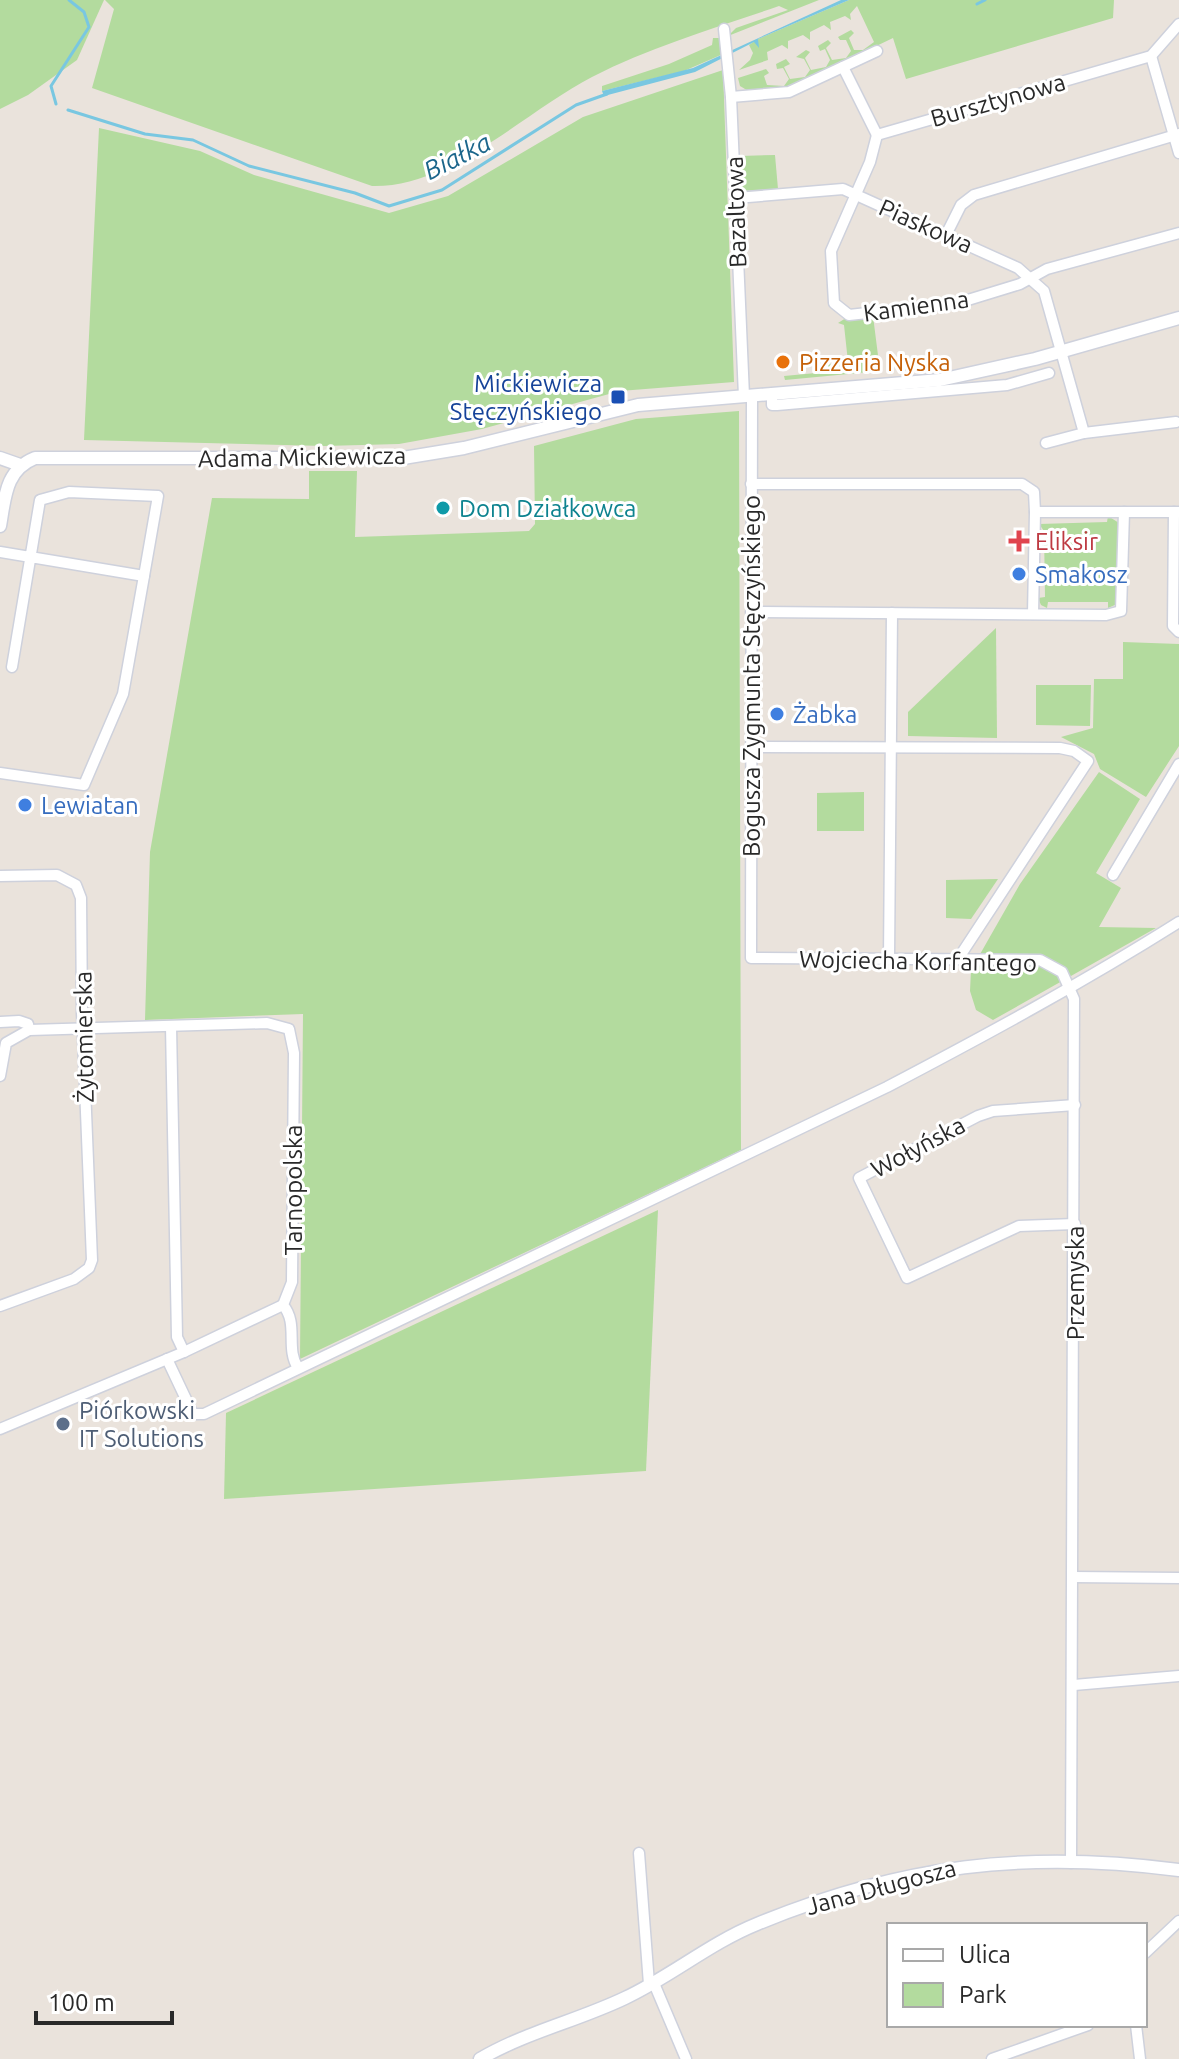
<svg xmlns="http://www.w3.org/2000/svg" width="1179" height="2059" viewBox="0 0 1179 2059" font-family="Ubuntu,sans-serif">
<rect width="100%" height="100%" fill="#eae3dc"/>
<g fill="#b3db9e">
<path d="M 0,0 L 104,0 L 77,60 L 28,95 L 0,109 Z"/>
<path d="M 105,0 L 819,0 L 728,36 L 736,28 L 788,10 L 779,6 C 716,28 652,46 592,77 C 526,111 450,188 372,186 L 92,88 L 114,9 Z"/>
<path d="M 849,0 L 1114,0 L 1113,18 L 906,79 L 893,38 L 791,87 L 750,92 L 740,86 L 738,78 L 766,69 L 769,73 L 764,76 L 767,85 L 784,86 L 789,79 L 783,68 L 777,69 L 776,64 L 786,59 L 790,64 L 784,67 L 790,79 L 805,77 L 810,70 L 804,59 L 796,57 L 806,50 L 810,52 L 805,58 L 811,70 L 826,67 L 830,60 L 825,49 L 820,51 L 818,46 L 828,40 L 831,43 L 826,48 L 832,60 L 846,58 L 851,51 L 846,40 L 840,40 L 838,37 L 851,30 L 854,33 L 849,38 L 854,50 L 863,50 L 874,42 L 857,6 L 850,14 L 851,20 L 845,16 L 830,22 L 831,30 L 824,25 L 810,32 L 810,40 L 803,35 L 788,41 L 788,49 L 782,45 L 767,52 L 768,60 L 739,70 L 750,60 L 753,53 L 749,45 L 758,39 Z"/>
<path d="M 713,38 L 720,38 L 723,54 L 684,71 L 602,91 L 602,86 L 669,64 L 712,45 Z"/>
<path d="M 723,70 L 734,382 L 620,391 L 482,429 L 399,444 L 324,446 L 84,440 L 99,128 L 200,151 L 254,175 L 389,213 L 448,196 L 583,117 Z"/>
<path d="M 775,155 L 778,189 L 743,191 L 740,156 Z"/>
<path d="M 873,316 L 880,371 L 785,380 L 784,376 L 816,373 L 817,366 L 848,362 L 844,325 L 838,323 L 846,318 Z"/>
<path d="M 739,411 L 741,1150 L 300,1359 L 303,1014 L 145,1020 L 150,852 L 212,498 L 309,499 L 309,471 L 357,471 L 355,537 L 529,531 L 535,524 L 534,446 L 636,419 Z"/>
<path d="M 1108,516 L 1119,523 L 1117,604 L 1108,608 L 1108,602 L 1048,602 L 1047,608 L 1041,605 L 1038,598 L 1045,597 L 1044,531 L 1039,524 L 1107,522 Z"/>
<path d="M 996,628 L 997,738 L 908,736 L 908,712 Z"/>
<path d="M 1123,642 L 1179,644 L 1179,746 L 1146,797 L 1100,769 L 1094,754 L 1061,737 L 1093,728 L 1094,679 L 1123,679 Z"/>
<path d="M 1036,685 L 1091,685 L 1090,726 L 1036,725 Z"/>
<path d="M 1099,772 L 1140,799 L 1096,873 L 1121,888 L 1099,927 L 1156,928 L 993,1020 L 976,1010 L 970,991 L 971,970 L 1020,884 Z"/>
<path d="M 864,792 L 864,831 L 817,831 L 817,793 Z"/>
<path d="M 998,879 L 971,919 L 946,918 L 946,880 Z"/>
<path d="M 658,1210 L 646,1471 L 224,1499 L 226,1413 Z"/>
</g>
<path fill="#79c7e1" d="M 841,0 L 849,0 L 758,39 L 759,48 L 754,42 L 695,72 L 604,96 L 602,91 L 693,68 Z"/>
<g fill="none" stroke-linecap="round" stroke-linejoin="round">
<g stroke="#79c7e1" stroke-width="3">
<path d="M 977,4 L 985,0"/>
<path d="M 56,104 L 51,86 L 89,27 L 84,12 L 69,0"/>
<path d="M 68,110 L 145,134 L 193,140 L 249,166 L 355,193 L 389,206 L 442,190 L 576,105 L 607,94"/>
</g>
<g stroke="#ced1dc" stroke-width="13">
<g id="minor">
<path d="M 724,29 L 731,97 L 744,396"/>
<path d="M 1151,56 L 1179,153"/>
<path d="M 843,67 L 877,135"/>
<path d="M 731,97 L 789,92 L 877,51"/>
<path d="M 877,135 L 870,162 L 831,251 L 834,303 L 849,315 L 958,303 L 1020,284 L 1047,269 L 1179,233"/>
<path d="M 877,135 L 1151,56 L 1179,24"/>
<path d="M 736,198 L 843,189 L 1018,268 L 1044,291 L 1084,433 L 1176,422"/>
<path d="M 946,235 L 961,205 L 974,195 L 1179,134"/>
<path d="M 772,394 L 772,405 L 777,405 L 1007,385 L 1049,373"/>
<path d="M 752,395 L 751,958 L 1040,960 L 1062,972 L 1074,999 L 1071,1863"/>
<path d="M 1046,443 L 1084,433"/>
<path d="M 751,484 L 1022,484 L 1034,492 L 1035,512 L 1179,512"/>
<path d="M 1174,512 L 1173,626 L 1179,632"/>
<path d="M 0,552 C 48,560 96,568 144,576 L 158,496 L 69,492 L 40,500 L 12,667"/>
<path d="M 751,612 L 1106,615 L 1121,611 L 1124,512"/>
<path d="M 1033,614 L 1035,512"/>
<path d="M 750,747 L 1060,748 L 1074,751 L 1088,761 L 958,959"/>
<path d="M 0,773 L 84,785 L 123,694 L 144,576"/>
<path d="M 1113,875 L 1179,764"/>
<path d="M 0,876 L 57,875 L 76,885 L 81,898 L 82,1013 L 92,1260 L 89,1268 L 74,1279 L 0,1306"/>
<path d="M 889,958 L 892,613"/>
<path d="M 0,1022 L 19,1021 L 28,1024 L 29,1030"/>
<path d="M 171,1026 L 177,1337 L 184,1352"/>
<path d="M 0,1076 L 6,1043 L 29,1030 L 267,1023 L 289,1029 L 294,1053 L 292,1282 L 283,1305 C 299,1324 285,1348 298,1368"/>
<path d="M 1075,1224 L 1019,1226 L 907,1278 L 859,1178 L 978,1116 L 993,1111 L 1075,1105"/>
<path d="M 167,1359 L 193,1414 L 204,1414 L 887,1087 C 986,1035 1084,982 1179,922"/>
<path d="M 0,1429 L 184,1352 L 283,1305"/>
<path d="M 1073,1577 L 1179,1578"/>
<path d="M 1074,1685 L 1179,1676"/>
<path d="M 639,1853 L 649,1984"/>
<path d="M 1145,1953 L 1179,1921"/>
<path d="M 653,1981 L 686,2059"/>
<path d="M 1136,2025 L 1140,2059"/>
<path d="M 992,2059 L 1088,2025"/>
</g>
</g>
<g stroke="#ced1dc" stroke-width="15">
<g id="tertiary">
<path d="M 0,458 L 20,465"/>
<path d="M 0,526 C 5,498 5,470 35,458 L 403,458 L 464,448 L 638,405 L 940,380 L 1035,359 L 1179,318"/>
<path d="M 480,2059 C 526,2032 577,2021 625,1998 C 670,1977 710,1943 757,1924 C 900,1865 1026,1850 1179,1870"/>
</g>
</g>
<use href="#minor" stroke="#fff" stroke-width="10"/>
<use href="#tertiary" stroke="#fff" stroke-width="12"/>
</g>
<circle fill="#e8710a" stroke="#fff" stroke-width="3" cx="783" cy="362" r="8"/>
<rect fill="#1a4fb4" stroke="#fff" stroke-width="3" x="610" y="389" width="16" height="16" rx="4"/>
<circle fill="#0f9aa8" stroke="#fff" stroke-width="3" cx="443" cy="508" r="8"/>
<path fill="#e0444e" stroke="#fff" stroke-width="3" d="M1015 529h8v8h8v8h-8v8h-8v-8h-8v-8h8z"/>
<g fill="#3f7fe0" stroke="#fff" stroke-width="3">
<circle cx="1019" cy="574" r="8"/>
<circle cx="777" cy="714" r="8"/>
<circle cx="25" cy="805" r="8"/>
</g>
<circle fill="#5c6f8a" stroke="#fff" stroke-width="3" cx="63" cy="1424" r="8"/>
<g text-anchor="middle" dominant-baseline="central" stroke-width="6" stroke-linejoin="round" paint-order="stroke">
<g font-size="24" fill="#292929" stroke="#fff">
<text transform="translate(998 100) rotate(-16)">Bursztynowa</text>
<text transform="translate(736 212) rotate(-92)">Bazaltowa</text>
<text transform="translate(926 226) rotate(24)">Piaskowa</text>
<text transform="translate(916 306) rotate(-8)">Kamienna</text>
<text transform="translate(302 457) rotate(-1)">Adama Mickiewicza</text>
<text transform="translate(751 676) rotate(-90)">Bogusza Zygmunta Stęczyńskiego</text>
<text transform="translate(918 961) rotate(1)">Wojciecha Korfantego</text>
<text transform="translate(84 1037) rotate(-91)">Żytomierska</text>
<text transform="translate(918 1147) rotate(-28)">Wołyńska</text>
<text transform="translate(293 1190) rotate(-90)">Tarnopolska</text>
<text transform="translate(1075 1283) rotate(-90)">Przemyska</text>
<text transform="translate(881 1887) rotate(-15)">Jana Długosza</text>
</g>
<g font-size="24" fill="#c56008" stroke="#fff" text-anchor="start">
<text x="799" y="362">Pizzeria Nyska</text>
</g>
<g font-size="24" fill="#164399" stroke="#fff" text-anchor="end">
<text x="602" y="383">Mickiewicza<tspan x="602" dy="28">Stęczyńskiego</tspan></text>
</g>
<g font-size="24" fill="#0d838f" stroke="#fff" text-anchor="start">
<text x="459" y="508">Dom Działkowca</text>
</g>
<g font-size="24" fill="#be3a42" stroke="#fff" text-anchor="start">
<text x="1035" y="541">Eliksir</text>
</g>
<g font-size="24" fill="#366cbe" stroke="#fff" text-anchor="start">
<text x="1035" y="574">Smakosz</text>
<text x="793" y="714">Żabka</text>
<text x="41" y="805">Lewiatan</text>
</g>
<g font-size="24" fill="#4e5e75" stroke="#fff" text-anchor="start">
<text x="79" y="1410">Piórkowski<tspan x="79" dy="28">IT Solutions</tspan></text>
</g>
<g font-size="26" font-style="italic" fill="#1b668b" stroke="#fff">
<text transform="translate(457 156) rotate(-27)">Białka</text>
</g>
</g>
<rect x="887" y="1923" width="260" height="104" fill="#ffffff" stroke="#a9a9a9" stroke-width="2"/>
<rect x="903" y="1949" width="40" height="12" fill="#ffffff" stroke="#a9a9a9" stroke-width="2"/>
<text x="959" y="1963" font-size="24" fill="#292929">Ulica</text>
<rect x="903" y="1983" width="40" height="24" fill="#b3db9e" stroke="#a9a9a9" stroke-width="2"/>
<text x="959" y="2003" font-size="24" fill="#292929">Park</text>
<path d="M36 2011v12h136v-12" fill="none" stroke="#292929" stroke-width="4"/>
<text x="48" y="2011" font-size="24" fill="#292929" stroke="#ffffff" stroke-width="6" paint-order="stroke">100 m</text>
</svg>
